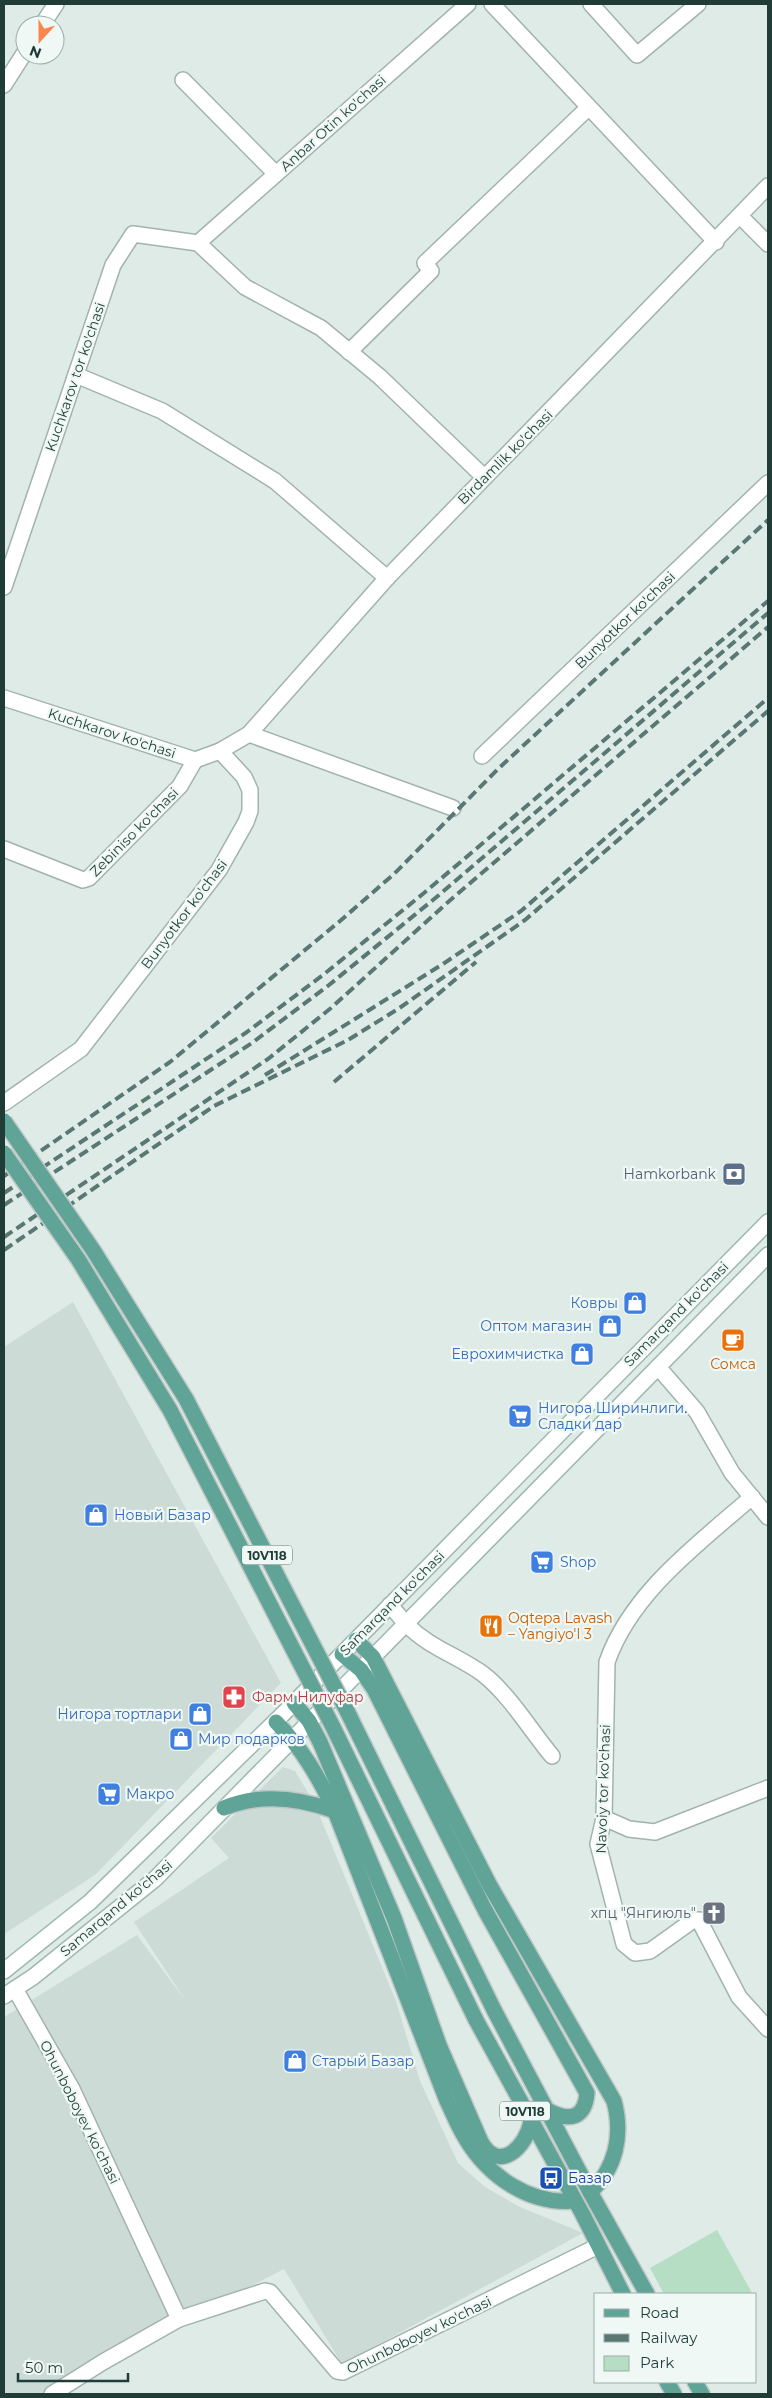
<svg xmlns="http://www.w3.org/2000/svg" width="772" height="2398" viewBox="0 0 772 2398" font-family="Montserrat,sans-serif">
<rect width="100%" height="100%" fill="#dfebe7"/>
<g fill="#cddbd6">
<path d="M 73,1302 L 281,1683 L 95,1875 L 4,1934 L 4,1347 Z"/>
<path d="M 283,1767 L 295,1771 L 314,1802 L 396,2001 L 420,2081 L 458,2163 L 485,2187 L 520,2207 L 583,2233 L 342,2364 L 284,2269 L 43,2394 L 4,2394 L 4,2017 L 137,1935 L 187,2003 L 134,1922 L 229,1858 L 211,1838 Z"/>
</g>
<path fill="#b6dec4" d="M 717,2230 L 752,2293 L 664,2294 L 650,2268 Z"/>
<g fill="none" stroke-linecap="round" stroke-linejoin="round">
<g stroke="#a2b3af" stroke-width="18">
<g id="minor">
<path d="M 492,4 L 716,242"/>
<path d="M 591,4 L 637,55 L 698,4"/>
<path d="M 42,25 L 56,4"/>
<path d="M 183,80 L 276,174"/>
<path d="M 4,85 L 25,52"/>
<path d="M 741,217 L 768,244"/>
<path d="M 198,243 L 245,287 L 321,328 L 380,377 L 484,477"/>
<path d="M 198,243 L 468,4"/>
<path d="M 349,352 L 431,271 L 425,263 L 588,108"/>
<path d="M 76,375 L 162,411 L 275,481 L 387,578"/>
<path d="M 4,587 L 113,265 L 133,234 L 198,243"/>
<path d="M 4,698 L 195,760 L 220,751"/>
<path d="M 249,734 L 453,808"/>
<path d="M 482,756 L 768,483"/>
<path d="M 4,849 L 83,880 L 89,878 L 180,786 L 195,760"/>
<path d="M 4,1103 L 81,1049 L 219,870 L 246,822 L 250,811 L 250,790 L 244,777 L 220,751 L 249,734 L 387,578 L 768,186"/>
<path d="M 658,1367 L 697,1412 L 732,1473 L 768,1517"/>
<path d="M 752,1497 C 698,1544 631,1593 607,1662 L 604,1818 L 598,1844 L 624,1944 L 635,1953 L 650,1951 L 692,1921 L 699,1920 L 739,1997 L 768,2029"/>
<path d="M 406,1624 C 431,1649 457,1655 483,1674 C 509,1694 531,1731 552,1756"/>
<path d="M 604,1818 L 629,1829 L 655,1832 L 768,1788"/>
<path d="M 15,1989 L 72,2089 L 179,2319 L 265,2291 L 270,2292 L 337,2371 L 343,2372 L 598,2246"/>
<path d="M 52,2394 L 103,2362 L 179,2319"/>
</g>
</g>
<g stroke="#a2b3af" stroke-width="18">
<path id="tertiary" d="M 390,1605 L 406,1624"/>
</g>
<g stroke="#9db8b0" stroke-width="18">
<g id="secondary">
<path d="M 4,1971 L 90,1902 L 285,1712 L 768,1222"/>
<path d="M 4,1996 L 33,1977 L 155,1879 L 768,1255"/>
</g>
</g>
<g stroke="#c0c8c7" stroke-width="18">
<g id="primary">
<path d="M 356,1640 L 373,1657 L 489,1884 L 614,2101 C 623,2135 616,2169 590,2192"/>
<path d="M 342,1654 L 361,1670 L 374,1689 L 485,1910 L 587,2093 C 585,2118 570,2122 549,2111"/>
<path d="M 294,1703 L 309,1721 L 320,1742 L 394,1918 L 439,2045 L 481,2142 C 499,2174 526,2147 531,2122"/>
<path d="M 276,1722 C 302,1748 319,1778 335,1811 L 447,2101 C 453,2113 458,2127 466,2139 C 489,2177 530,2205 575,2201"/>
<path d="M 224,1808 C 260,1793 299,1798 335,1811"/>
<path d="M 494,2010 L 590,2192 L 647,2294"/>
<path d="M 476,2020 L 582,2213 L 623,2294"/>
<path d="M 667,2382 L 674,2394"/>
<path d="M 695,2382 L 702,2394"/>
</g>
</g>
<use href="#minor" stroke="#fff" stroke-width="15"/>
<use href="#tertiary" stroke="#fff" stroke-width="15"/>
<use href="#secondary" stroke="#fff" stroke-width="15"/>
<use href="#primary" stroke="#60a498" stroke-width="15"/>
<g stroke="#597873" stroke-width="4" stroke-dasharray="10 5" stroke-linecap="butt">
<path d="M 265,1075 L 443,964 L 521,911 L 768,698"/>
<path d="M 334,1082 L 476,962"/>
<path d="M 4,1176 L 170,1062 L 340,921 L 394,874 L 499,768 L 768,520"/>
<path d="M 4,1193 L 247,1032 L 323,975 L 424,893 L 768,601"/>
<path d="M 4,1205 L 252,1043 L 329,985 L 439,895 L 768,613"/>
<path d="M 4,1237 L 268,1059 L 331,1008 L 447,903 L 768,627"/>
<path d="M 4,1250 L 214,1106 L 348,1040 L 398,1009 L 525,920 L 768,711"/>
</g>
<g stroke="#c0c8c7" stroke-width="18" stroke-linecap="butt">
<g id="primary-bridge">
<path d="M 4,1121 L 93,1250 L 186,1399 L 348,1713 L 494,2010"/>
<path d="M 4,1153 L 78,1259 L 170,1410 L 333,1727 L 476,2020"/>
</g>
</g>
<use href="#primary-bridge" stroke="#60a498" stroke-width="15"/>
</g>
<defs>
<g id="bank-square" transform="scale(1.25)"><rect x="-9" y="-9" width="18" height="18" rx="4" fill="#5c6f8a" stroke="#eff8f4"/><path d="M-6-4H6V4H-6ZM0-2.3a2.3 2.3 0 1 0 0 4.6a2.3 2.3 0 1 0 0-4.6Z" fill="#fff"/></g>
<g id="shop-square" transform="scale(1.25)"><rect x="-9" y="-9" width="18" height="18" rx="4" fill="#3f7fe0" stroke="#eff8f4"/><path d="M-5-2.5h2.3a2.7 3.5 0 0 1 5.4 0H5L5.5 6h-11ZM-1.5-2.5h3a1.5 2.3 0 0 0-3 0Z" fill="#fff"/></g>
<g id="cafe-square" transform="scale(1.25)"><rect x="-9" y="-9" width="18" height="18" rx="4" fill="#e8710a" stroke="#eff8f4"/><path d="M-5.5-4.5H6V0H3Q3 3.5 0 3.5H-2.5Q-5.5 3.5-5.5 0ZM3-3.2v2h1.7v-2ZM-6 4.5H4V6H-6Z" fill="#fff"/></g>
<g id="supermarket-square" transform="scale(1.25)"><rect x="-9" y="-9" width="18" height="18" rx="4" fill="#3f7fe0" stroke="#eff8f4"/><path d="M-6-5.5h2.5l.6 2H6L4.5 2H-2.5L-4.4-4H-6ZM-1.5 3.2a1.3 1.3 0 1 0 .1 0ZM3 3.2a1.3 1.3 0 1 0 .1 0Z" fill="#fff"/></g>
<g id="restaurant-square" transform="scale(1.25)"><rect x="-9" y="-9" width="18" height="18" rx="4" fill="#e8710a" stroke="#eff8f4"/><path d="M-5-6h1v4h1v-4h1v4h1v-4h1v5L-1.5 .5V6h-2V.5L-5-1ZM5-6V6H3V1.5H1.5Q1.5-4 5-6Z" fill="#fff"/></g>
<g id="pharmacy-square" transform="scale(1.25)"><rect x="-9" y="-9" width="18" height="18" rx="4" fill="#e0444e" stroke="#eff8f4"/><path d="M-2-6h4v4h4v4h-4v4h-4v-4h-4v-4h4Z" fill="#fff"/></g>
<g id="church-square" transform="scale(1.25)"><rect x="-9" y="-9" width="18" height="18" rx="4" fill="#6b7280" stroke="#eff8f4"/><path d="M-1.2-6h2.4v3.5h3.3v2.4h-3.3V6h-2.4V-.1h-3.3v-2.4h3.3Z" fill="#fff"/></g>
<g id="bus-square" transform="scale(1.25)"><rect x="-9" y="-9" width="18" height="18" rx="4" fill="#1a4fb4" stroke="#eff8f4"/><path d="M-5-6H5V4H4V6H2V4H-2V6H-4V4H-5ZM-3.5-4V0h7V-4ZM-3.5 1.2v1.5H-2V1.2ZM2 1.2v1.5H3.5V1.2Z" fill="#fff"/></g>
</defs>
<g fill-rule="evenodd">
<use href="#bank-square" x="734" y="1174"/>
<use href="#shop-square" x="635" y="1303"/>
<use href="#shop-square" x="610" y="1326"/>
<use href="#cafe-square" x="733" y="1340"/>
<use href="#shop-square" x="582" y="1354"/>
<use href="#supermarket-square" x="520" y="1416"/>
<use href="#shop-square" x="96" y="1515"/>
<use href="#supermarket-square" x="542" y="1562"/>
<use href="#restaurant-square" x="491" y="1626"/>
<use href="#pharmacy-square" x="234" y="1697"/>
<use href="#shop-square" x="200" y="1714"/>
<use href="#shop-square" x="181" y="1739"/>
<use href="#supermarket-square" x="109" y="1794"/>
<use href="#church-square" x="714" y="1913"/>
<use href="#shop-square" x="295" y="2061"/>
<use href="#bus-square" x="551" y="2178"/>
</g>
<g text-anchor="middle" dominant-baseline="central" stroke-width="4.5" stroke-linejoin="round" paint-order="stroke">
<g fill="#eff8f4" stroke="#5d7470" stroke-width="1">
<rect x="242" y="1545.5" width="50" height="19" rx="4"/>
<rect x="500" y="2101.5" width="50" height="19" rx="4"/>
</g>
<g font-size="12" font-weight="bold" fill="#1f3c37">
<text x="267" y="1555">10V118</text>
<text x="525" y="2111">10V118</text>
</g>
<g font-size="14" fill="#1f3c37" stroke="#eff8f4">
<text transform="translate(333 123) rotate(-42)">Anbar Otin ko'chasi</text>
<text transform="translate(75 377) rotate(-71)">Kuchkarov tor ko'chasi</text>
<text transform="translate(505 457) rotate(-45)">Birdamlik ko'chasi</text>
<text transform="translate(625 620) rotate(-44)">Bunyotkor ko'chasi</text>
<text transform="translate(112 733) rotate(18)">Kuchkarov ko'chasi</text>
<text transform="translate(134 832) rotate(-45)">Zebiniso ko'chasi</text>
<text transform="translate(184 914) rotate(-53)">Bunyotkor ko'chasi</text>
<text transform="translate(676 1314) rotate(-45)">Samarqand ko'chasi</text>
<text transform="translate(392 1603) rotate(-45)">Samarqand ko'chasi</text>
<text transform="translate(603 1789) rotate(-88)">Navoiy tor ko'chasi</text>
<text transform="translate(116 1908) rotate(-40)">Samarqand ko'chasi</text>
<text transform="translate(80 2112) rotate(63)">Ohunboboyev ko'chasi</text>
<text transform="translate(419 2335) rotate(-26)">Ohunboboyev ko'chasi</text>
</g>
<g font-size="14" fill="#4e5e75" stroke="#eff8f4" text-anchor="end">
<text x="716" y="1174">Hamkorbank</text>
</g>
<g font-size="14" fill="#366cbe" stroke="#eff8f4" text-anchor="start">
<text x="618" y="1303" text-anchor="end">Ковры</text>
<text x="592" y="1326" text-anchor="end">Оптом магазин</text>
<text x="564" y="1354" text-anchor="end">Еврохимчистка</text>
<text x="538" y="1408">Нигора Ширинлиги.<tspan x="538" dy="16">Сладки дар</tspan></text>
<text x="114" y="1515">Новый Базар</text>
<text x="560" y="1562">Shop</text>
<text x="182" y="1714" text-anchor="end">Нигора тортлари</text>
<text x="198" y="1739">Мир подарков</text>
<text x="126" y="1794">Макро</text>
<text x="312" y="2061">Cтарый Базар</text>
</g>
<g font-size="14" fill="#c56008" stroke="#eff8f4">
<text x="733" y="1364">Сомса</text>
<text x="508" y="1618" text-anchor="start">Oqtepa Lavash<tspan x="508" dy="16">– Yangiyo'l 3</tspan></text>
</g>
<g font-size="14" fill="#be3a42" stroke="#eff8f4" text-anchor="start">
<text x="252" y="1697">Фарм Нилуфар</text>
</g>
<g font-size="14" fill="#5b616d" stroke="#eff8f4" text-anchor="end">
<text x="696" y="1913">хпц "Янгиюль"</text>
</g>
<g font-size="14" fill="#164399" stroke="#eff8f4" text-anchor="start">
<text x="568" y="2178">Базар</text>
</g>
</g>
<rect width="772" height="2398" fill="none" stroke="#1f3c37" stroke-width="10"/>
<rect x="594" y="2293" width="162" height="90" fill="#eff8f4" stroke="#9cada8"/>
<rect x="604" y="2309" width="25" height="8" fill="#60a498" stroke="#9cada8"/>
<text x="640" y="2318" font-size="15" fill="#1f3c37">Road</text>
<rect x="604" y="2334" width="25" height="8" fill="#597873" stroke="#9cada8"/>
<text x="640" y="2343" font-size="15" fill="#1f3c37">Railway</text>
<rect x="604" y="2356" width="25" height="15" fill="#b6dec4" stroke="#9cada8"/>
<text x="640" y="2368" font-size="15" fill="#1f3c37">Park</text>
<g transform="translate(40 40) rotate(201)"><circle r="24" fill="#eff8f4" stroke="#9cada8"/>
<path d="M0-4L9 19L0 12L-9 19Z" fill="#fb864d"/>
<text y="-8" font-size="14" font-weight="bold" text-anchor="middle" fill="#1f3c37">N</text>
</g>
<path d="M18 2373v8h110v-8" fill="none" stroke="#1f3c37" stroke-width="2.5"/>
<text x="25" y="2373" font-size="15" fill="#1f3c37" stroke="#eff8f4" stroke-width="4" paint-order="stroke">50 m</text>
</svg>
